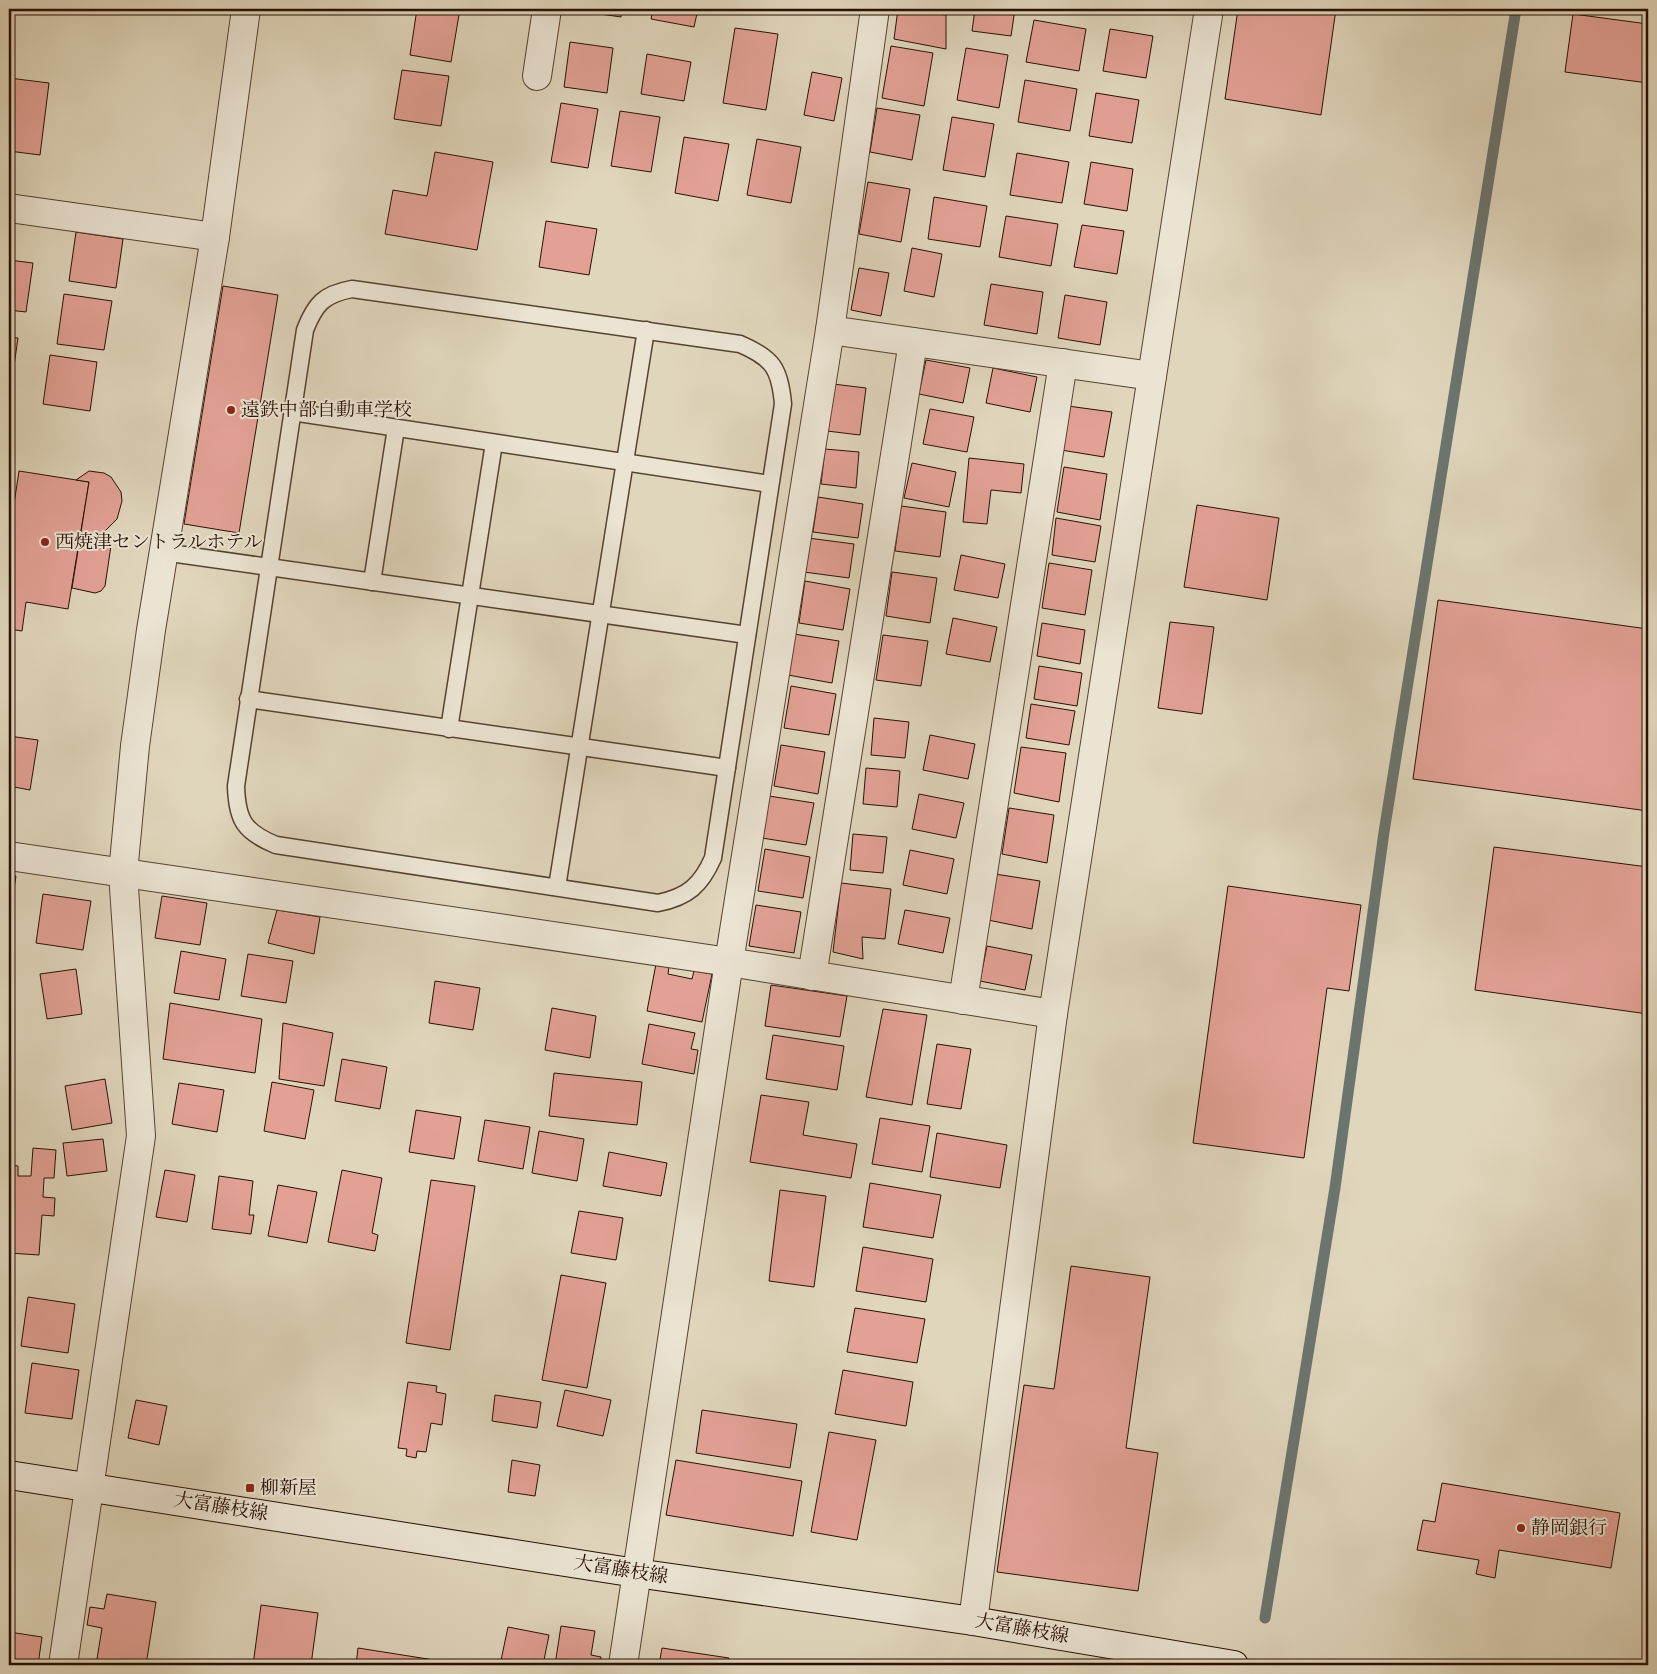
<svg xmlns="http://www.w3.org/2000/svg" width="1657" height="1674" viewBox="0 0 1657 1674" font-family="'IM FELL DW Pica','Noto Serif JP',serif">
<rect width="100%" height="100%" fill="#e0d6bc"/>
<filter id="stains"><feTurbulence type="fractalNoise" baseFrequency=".004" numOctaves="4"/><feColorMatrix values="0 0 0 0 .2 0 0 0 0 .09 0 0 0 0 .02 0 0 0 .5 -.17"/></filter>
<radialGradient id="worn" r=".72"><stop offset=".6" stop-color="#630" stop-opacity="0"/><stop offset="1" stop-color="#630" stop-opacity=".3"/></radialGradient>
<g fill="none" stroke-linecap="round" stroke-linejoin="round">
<path stroke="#6b7570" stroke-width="11" d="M 1265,1618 L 1335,1188 L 1384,832 L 1516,9"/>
</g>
<g fill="#e3a196" stroke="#281102">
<path d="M 417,9 L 460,9 L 451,62 L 410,55 Z"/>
<path d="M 580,9 L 622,9 L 621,17 L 580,11 Z"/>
<path d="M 653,9 L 698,9 L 694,27 L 651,19 Z"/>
<path d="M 898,9 L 946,15 L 946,49 L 894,39 Z"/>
<path d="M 975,9 L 1015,9 L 1011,36 L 972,31 Z"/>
<path d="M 1238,9 L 1336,9 L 1321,115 L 1225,99 Z"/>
<path d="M 1573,14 L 1648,24 L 1648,83 L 1565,72 Z"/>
<path d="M 1034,20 L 1086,29 L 1079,71 L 1026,62 Z"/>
<path d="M 735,28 L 778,34 L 766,110 L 723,103 Z"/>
<path d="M 1110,29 L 1153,36 L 1146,78 L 1103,71 Z"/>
<path d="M 570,42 L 613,48 L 607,93 L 564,87 Z"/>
<path d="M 891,46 L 933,53 L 924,106 L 882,98 Z"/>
<path d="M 966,48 L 1008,55 L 999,108 L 957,100 Z"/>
<path d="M 647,54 L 691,62 L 684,101 L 641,94 Z"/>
<path d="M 402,70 L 449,76 L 441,126 L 394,119 Z"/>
<path d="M 812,72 L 842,78 L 834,121 L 804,115 Z"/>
<path d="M 9,78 L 49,83 L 40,155 L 9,151 Z"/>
<path d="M 1025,80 L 1077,89 L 1070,131 L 1018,122 Z"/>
<path d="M 1096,93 L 1139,100 L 1132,143 L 1089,136 Z"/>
<path d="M 561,103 L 598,109 L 588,168 L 551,162 Z"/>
<path d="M 877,108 L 920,115 L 912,160 L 870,152 Z"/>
<path d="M 620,111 L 660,117 L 651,172 L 611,166 Z"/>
<path d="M 952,117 L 994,124 L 985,177 L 943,170 Z"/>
<path d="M 684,137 L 729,144 L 718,201 L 675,193 Z"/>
<path d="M 757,139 L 801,147 L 791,203 L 747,195 Z"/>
<path d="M 435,152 L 493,162 L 477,250 L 385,234 L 393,190 L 427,196 Z"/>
<path d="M 1017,153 L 1069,162 L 1062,203 L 1010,195 Z"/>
<path d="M 1091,162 L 1133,169 L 1127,211 L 1084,204 Z"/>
<path d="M 868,182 L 910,189 L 901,242 L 859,234 Z"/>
<path d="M 934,197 L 987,206 L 980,247 L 928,239 Z"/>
<path d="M 1006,216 L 1058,224 L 1051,266 L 999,257 Z"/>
<path d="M 546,221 L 597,229 L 589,275 L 539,267 Z"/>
<path d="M 1082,225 L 1124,231 L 1117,274 L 1074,267 Z"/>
<path d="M 76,232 L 123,239 L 116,288 L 69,281 Z"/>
<path d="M 912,248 L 942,254 L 934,297 L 904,291 Z"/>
<path d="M 9,260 L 33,263 L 26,312 L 9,310 Z"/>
<path d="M 859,268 L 889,273 L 881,316 L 851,310 Z"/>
<path d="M 991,284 L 1043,292 L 1037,334 L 984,325 Z"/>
<path d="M 223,286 L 278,295 L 239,533 L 184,524 Z"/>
<path d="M 64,294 L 112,301 L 104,350 L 57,344 Z"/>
<path d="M 1065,295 L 1107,302 L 1100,345 L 1058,338 Z"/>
<path d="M 9,337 L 18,338 L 11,387 L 9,387 Z"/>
<path d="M 50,355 L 97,362 L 90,411 L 43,404 Z"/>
<path d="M 926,360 L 970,368 L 963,403 L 919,394 Z"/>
<path d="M 993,368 L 1037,377 L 1030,412 L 986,403 Z"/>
<path d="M 833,384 L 866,388 L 860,435 L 827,431 Z"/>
<path d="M 1068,406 L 1112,412 L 1104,457 L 1061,450 Z"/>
<path d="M 930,409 L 974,417 L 967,452 L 923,444 Z"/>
<path d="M 825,449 L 859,452 L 856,488 L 821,484 Z"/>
<path d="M 969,458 L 1024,464 L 1021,493 L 991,490 L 987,524 L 963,522 Z"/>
<path d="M 912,463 L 956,472 L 949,507 L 904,498 Z"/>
<path d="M 1064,467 L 1107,474 L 1100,520 L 1057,512 Z"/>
<path d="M 19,471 L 89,482 L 68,609 L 26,602 L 22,631 L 9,629 L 9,537 Z"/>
<path d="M 89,471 L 104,473 L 111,477 L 121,492 L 122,501 L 117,519 L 105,531 L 112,539 L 105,586 L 101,591 L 95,593 L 72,588 L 89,482 L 76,480 Z"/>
<path d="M 818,497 L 863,504 L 858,538 L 813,532 Z"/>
<path d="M 1197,505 L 1279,518 L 1267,600 L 1184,587 Z"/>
<path d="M 901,506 L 946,512 L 940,557 L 895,551 Z"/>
<path d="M 1056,518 L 1101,526 L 1095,562 L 1052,555 Z"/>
<path d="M 808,538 L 854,544 L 849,578 L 804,572 Z"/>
<path d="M 961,555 L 1005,564 L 998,598 L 954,590 Z"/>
<path d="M 1049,563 L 1092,570 L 1085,615 L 1042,608 Z"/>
<path d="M 892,572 L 937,578 L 930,623 L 886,616 Z"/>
<path d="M 805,581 L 850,589 L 843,630 L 799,623 Z"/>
<path d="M 1438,600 L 1648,629 L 1648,811 L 1413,779 Z"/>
<path d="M 953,618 L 997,627 L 990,662 L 946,654 Z"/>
<path d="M 1170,622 L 1214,627 L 1202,714 L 1158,708 Z"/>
<path d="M 1042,623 L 1085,630 L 1080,664 L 1037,656 Z"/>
<path d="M 794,634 L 839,641 L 832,683 L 788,675 Z"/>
<path d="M 883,635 L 928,641 L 921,686 L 876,680 Z"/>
<path d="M 1039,666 L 1082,673 L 1077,706 L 1034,699 Z"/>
<path d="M 791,686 L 836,694 L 829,735 L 784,728 Z"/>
<path d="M 1031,704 L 1075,711 L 1069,745 L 1026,738 Z"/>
<path d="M 874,718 L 909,722 L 905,758 L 871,755 Z"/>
<path d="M 930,735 L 975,744 L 968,779 L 923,770 Z"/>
<path d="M 9,736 L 38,740 L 30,790 L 9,786 Z"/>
<path d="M 781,745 L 825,752 L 818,794 L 774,786 Z"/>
<path d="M 1021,747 L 1066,753 L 1059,802 L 1014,793 Z"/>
<path d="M 866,768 L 900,771 L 897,807 L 863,804 Z"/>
<path d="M 919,794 L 964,803 L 956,838 L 912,829 Z"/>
<path d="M 769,796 L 814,803 L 806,845 L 762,838 Z"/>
<path d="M 1009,808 L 1054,815 L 1047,863 L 1002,854 Z"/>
<path d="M 853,834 L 887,837 L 883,873 L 850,870 Z"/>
<path d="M 1494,847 L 1648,867 L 1648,1014 L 1475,990 Z"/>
<path d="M 765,849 L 810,857 L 803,898 L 758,891 Z"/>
<path d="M 910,850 L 954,859 L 947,894 L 903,885 Z"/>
<path d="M 995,874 L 1040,881 L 1032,929 L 988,920 Z"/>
<path d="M 9,875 L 16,876 L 9,920 Z"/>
<path d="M 841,883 L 891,889 L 885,939 L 862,937 L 863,959 L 833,952 Z"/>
<path d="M 1228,886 L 1361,905 L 1349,991 L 1327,988 L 1304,1158 L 1193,1143 Z"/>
<path d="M 43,894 L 91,901 L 83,950 L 36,943 Z"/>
<path d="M 162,896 L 207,903 L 200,945 L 155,938 Z"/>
<path d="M 756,905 L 801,912 L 794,953 L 749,946 Z"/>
<path d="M 277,910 L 320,917 L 314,954 L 268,943 Z"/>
<path d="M 905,910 L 950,918 L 943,953 L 898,944 Z"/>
<path d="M 987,946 L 1032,955 L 1025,990 L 980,981 Z"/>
<path d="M 181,951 L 226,959 L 219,1000 L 174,993 Z"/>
<path d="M 248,954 L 293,961 L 286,1003 L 241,996 Z"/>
<path d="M 656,964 L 669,967 L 668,974 L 692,979 L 694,971 L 712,974 L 702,1022 L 647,1011 Z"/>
<path d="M 76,969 L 82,1014 L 47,1019 L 40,974 Z"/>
<path d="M 435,981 L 480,988 L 473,1030 L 429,1023 Z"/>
<path d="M 771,985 L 847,996 L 840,1037 L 765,1026 Z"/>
<path d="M 170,1003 L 262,1019 L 255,1073 L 163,1059 Z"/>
<path d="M 552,1008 L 596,1016 L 590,1058 L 545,1050 Z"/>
<path d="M 883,1009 L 927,1015 L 912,1105 L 866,1097 Z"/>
<path d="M 283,1023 L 333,1033 L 324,1086 L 279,1079 Z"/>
<path d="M 649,1024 L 695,1033 L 691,1049 L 698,1050 L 694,1074 L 642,1064 Z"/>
<path d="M 773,1035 L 844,1046 L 837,1090 L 766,1079 Z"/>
<path d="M 937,1044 L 971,1049 L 961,1109 L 927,1104 Z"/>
<path d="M 342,1059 L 387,1067 L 380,1109 L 335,1101 Z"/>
<path d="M 554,1073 L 642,1082 L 637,1125 L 549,1116 Z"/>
<path d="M 105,1079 L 112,1123 L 72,1130 L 65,1086 Z"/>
<path d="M 272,1082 L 314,1090 L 305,1139 L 264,1131 Z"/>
<path d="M 179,1083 L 224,1090 L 217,1132 L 172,1124 Z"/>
<path d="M 761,1095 L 809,1102 L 803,1135 L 857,1144 L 851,1178 L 750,1162 Z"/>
<path d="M 416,1110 L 461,1117 L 454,1159 L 409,1152 Z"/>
<path d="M 880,1118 L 930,1126 L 922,1172 L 872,1164 Z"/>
<path d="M 485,1120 L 530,1127 L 523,1169 L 478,1161 Z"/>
<path d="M 539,1131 L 584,1139 L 577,1181 L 532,1173 Z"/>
<path d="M 937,1133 L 1007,1145 L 1000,1188 L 930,1177 Z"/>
<path d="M 103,1139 L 107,1171 L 67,1176 L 63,1143 Z"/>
<path d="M 33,1148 L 56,1150 L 54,1178 L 44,1178 L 43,1197 L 55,1198 L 54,1216 L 42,1215 L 39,1255 L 9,1253 L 9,1165 L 18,1166 L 18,1176 L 31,1176 Z"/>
<path d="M 609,1152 L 667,1163 L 661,1196 L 603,1186 Z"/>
<path d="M 165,1170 L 195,1175 L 187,1222 L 156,1217 Z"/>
<path d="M 342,1170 L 382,1178 L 372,1233 L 378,1235 L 375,1251 L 328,1242 Z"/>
<path d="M 219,1176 L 253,1181 L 249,1215 L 254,1215 L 251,1234 L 212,1229 Z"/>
<path d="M 431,1180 L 475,1186 L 450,1350 L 406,1343 Z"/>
<path d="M 870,1183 L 941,1195 L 933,1238 L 863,1227 Z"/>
<path d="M 278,1185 L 317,1192 L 307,1243 L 268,1236 Z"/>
<path d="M 780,1190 L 826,1196 L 814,1287 L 769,1281 Z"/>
<path d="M 579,1211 L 623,1218 L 616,1260 L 571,1253 Z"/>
<path d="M 863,1247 L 933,1259 L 926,1302 L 856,1291 Z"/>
<path d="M 1071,1266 L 1150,1277 L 1126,1448 L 1158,1453 L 1138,1591 L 997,1572 L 1024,1385 L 1054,1389 Z"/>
<path d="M 561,1275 L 606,1283 L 587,1388 L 542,1380 Z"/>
<path d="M 28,1297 L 75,1304 L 68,1353 L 21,1346 Z"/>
<path d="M 855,1308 L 925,1319 L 917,1363 L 847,1352 Z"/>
<path d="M 32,1363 L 79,1370 L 72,1419 L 25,1413 Z"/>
<path d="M 843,1370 L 913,1382 L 906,1426 L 835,1414 Z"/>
<path d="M 408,1382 L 437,1386 L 436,1392 L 446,1394 L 442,1425 L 431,1423 L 426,1452 L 417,1451 L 416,1458 L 406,1456 L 407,1449 L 398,1448 Z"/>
<path d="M 565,1390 L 611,1400 L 603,1436 L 557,1426 Z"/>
<path d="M 495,1395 L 541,1402 L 537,1428 L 492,1421 Z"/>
<path d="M 136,1400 L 167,1406 L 159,1445 L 128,1438 Z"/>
<path d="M 702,1410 L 797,1424 L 790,1468 L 696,1453 Z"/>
<path d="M 829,1432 L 876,1440 L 857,1540 L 811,1532 Z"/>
<path d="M 512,1460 L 540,1465 L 535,1496 L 508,1492 Z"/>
<path d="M 676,1460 L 802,1481 L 793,1536 L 666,1515 Z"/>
<path d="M 1442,1483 L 1620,1513 L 1611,1568 L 1499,1550 L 1495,1578 L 1476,1574 L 1479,1560 L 1417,1550 L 1423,1520 L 1435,1522 Z"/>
<path d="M 107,1594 L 156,1602 L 146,1665 L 96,1665 L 102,1628 L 87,1625 L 90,1607 L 104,1609 Z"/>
<path d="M 261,1605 L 318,1613 L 311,1665 L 253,1665 Z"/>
<path d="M 561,1626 L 595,1631 L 591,1655 L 601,1657 L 600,1665 L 555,1665 Z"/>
<path d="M 508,1627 L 549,1635 L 543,1665 L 500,1665 Z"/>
<path d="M 9,1632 L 42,1637 L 38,1665 L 9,1665 Z"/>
<path d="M 358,1648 L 466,1665 L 356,1665 Z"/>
<path d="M 662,1648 L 729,1658 L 728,1665 L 659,1665 Z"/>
</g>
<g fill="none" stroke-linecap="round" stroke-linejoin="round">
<g stroke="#564230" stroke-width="19">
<g id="service">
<path d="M 352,289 L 740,344 C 773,358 780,369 783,404 L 713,858 C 701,885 688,897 658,903 L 276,845 C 244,832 237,820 236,786 L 305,330 C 315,304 324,294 352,289 Z"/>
<path d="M 292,412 L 770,484"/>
<path d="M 163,552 L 747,635"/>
<path d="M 372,582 L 396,428"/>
<path d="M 248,699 L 727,768"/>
<path d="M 449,729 L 494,443"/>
<path d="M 557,887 L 646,330"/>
</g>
</g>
<g stroke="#564230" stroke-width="30">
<g id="minor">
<path d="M 537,76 L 547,9"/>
<path d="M 9,208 L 215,237"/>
<path d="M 830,330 L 1152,376"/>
<path d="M 9,856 L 729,962 L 1053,1014"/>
<path d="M 812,976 L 913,342"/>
<path d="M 963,1000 L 1063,363"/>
<path d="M 973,1621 L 1053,1014 L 1209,9"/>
<path d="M 63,1665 L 141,1136 L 123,873 L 135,746 L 151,630 L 215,237 L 246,9"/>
<path d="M 623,1665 L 729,962 L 830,330 L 875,9"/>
</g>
</g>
<g stroke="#281102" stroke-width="30">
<path id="secondary" d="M 9,1475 L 636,1573 L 973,1621 L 1234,1665"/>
</g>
<use href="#service" stroke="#ebe4d3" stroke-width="16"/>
<use href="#minor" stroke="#ebe4d3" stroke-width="28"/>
<use href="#secondary" stroke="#ebe4d3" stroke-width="28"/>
</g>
<g fill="#8f2418" stroke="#ebe4d3" stroke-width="2">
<circle cx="231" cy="410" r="5"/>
<circle cx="45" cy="542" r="5"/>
<rect x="245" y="1483" width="10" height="10" rx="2.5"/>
<circle cx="1521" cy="1528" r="5"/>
</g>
<g text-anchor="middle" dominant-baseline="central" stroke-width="4" stroke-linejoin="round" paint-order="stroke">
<g font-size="19" fill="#281102" stroke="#ebe4d3" text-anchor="start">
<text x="241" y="410">遠鉄中部自動車学校</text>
<text x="55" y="542">西焼津セントラルホテル</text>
<text x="260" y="1488">柳新屋</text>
<text x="1531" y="1528">静岡銀行</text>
</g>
<g font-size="19" fill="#281102" stroke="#ebe4d3">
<text transform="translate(221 1507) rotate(9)">大富藤枝線</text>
<text transform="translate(621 1570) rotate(9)">大富藤枝線</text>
<text transform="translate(1022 1629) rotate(10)">大富藤枝線</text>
</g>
</g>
<rect width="1657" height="1674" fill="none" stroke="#e0d6bc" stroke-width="30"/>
<rect x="10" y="10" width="1637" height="1654" fill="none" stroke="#281102" stroke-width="2.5"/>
<rect x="15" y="15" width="1627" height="1644" fill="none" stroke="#281102"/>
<rect width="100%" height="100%" filter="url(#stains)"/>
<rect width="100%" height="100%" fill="url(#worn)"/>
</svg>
